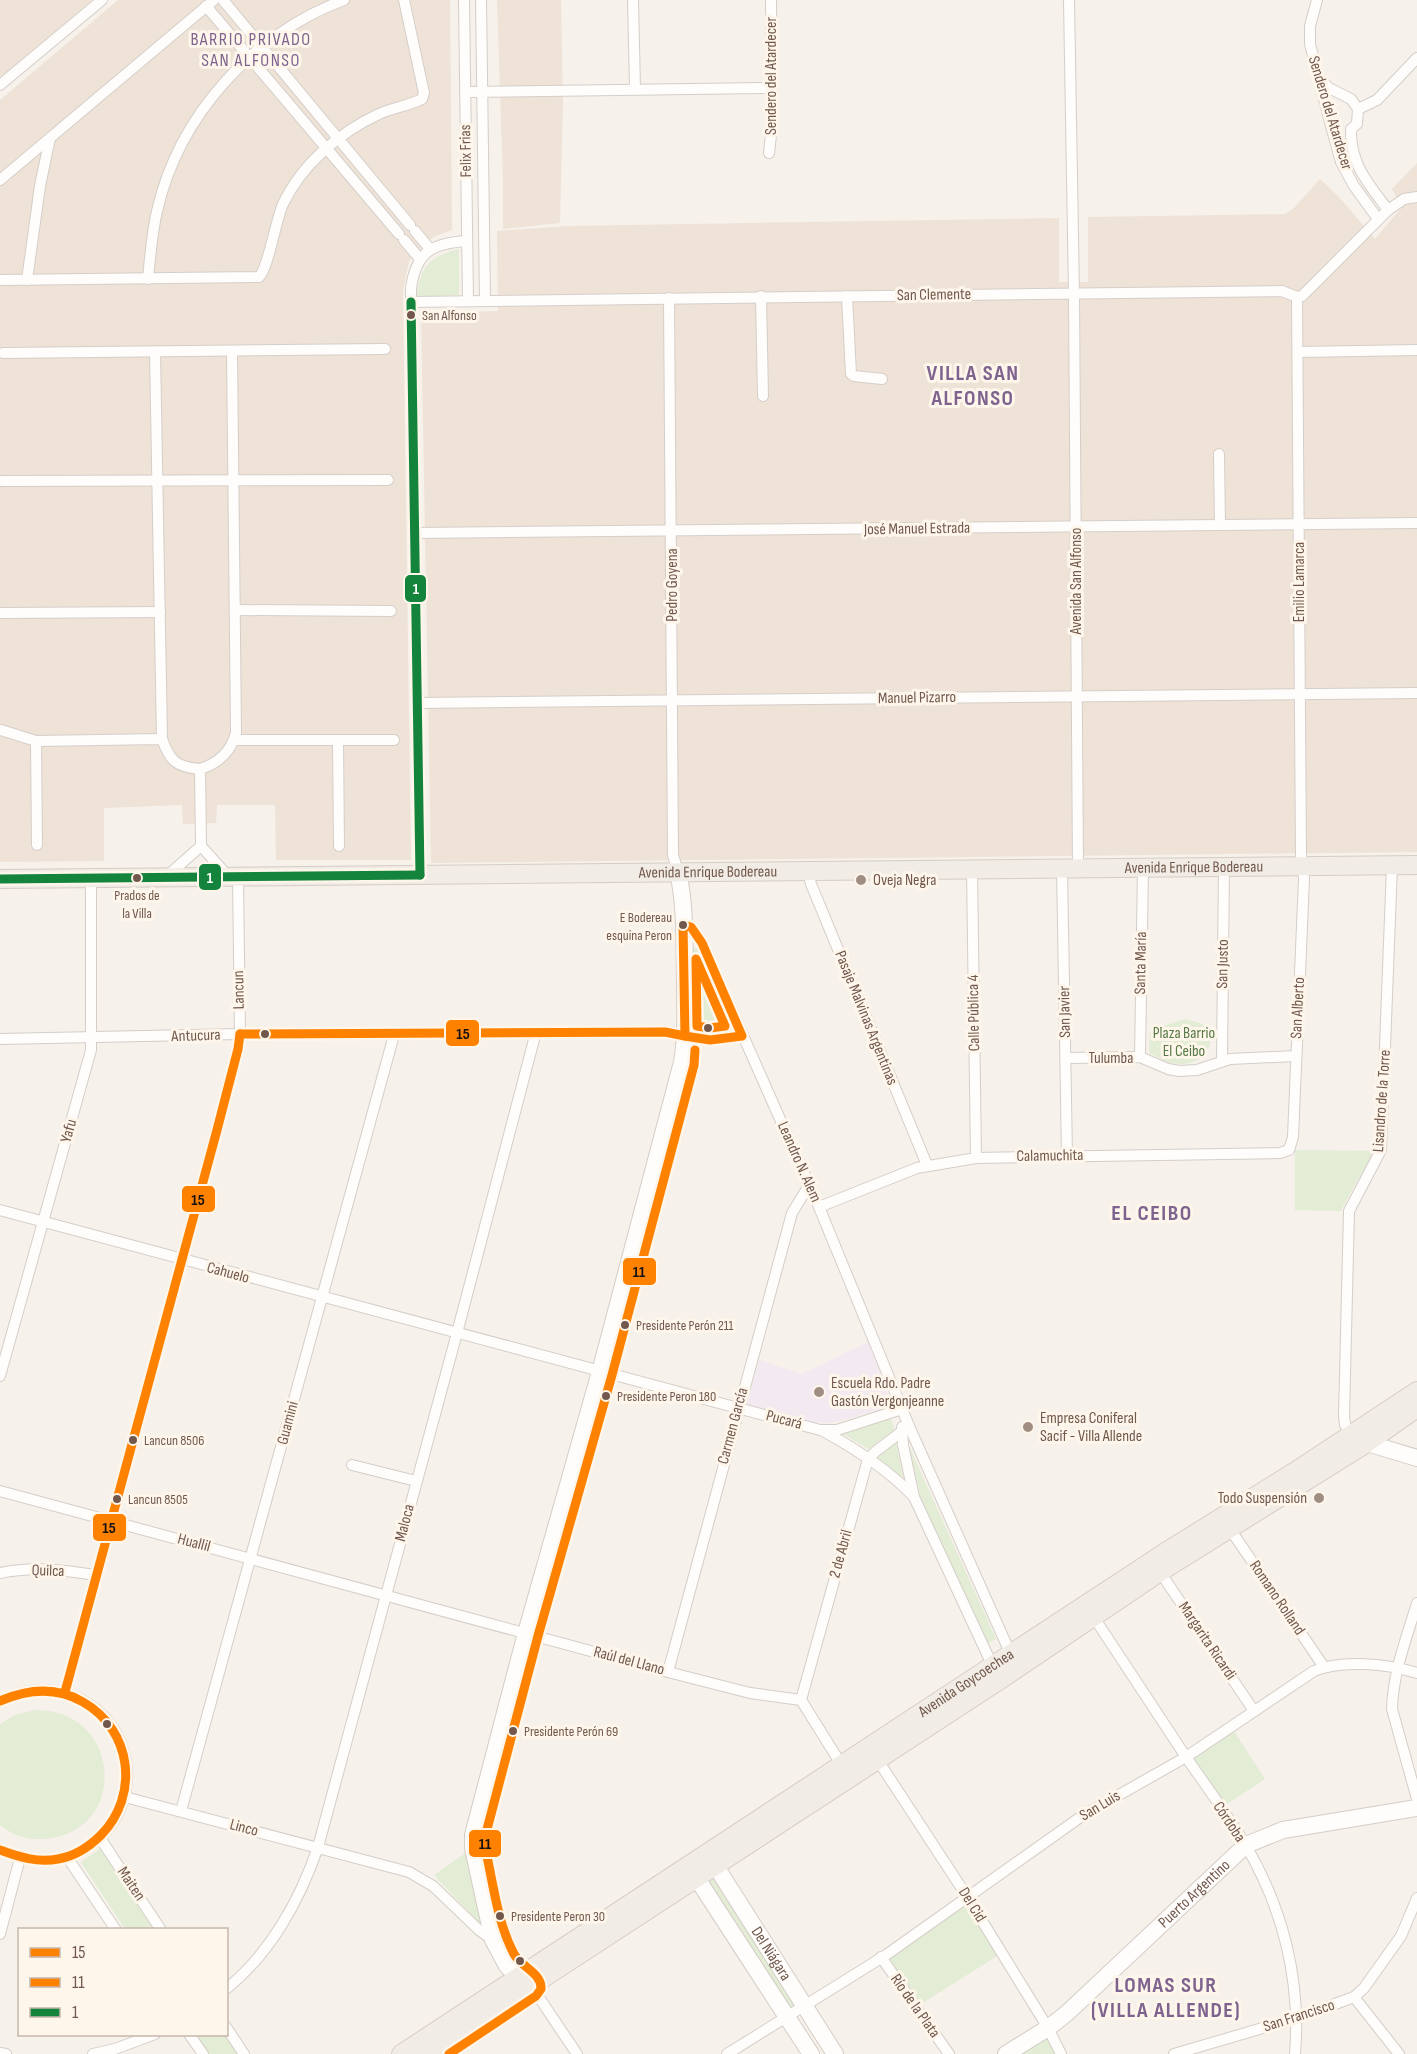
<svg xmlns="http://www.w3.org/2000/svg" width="1417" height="2054" viewBox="0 0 1417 2054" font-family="'Sofia Sans Condensed',sans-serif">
<rect width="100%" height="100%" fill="#f6f1ea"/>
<g fill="#efe3d8">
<path d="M 0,0 L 92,0 L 0,79 Z"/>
<path d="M 118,0 L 450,0 L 452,230 L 433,237 L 409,261 L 403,290 L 411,860 L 276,860 L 275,805 L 217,805 L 216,823 L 183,824 L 182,805 L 104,808 L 104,861 L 0,862 L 0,100 Z"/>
<path d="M 497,0 L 561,0 L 563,99 L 560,223 L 503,229 L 503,182 Z"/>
<path d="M 1417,163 L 1417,852 L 431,863 L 421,313 L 498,311 L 497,231 L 569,226 L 1059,218 L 1059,282 L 1088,282 L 1088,217 L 1285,214 L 1294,208 L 1320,179 L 1338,196 L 1375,239 L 1402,207 L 1392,189 Z"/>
</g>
<path fill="#f2e9f1" d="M 868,1342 L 892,1406 L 832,1423 L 811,1422 L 747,1405 L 759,1360 L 802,1374 Z"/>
<g fill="#e3ecd5">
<path d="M 459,249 L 459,295 L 416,297 C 421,266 429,257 459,249 Z"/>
<path d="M 692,948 L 699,948 L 733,1032 L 700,1033 L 695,1029 Z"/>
<path d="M 1185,1019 L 1200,1023 L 1211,1030 C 1214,1054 1195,1068 1171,1063 C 1164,1061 1156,1056 1149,1053 L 1150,1030 Z"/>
<path d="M 1295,1150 L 1376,1151 L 1354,1186 L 1341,1211 L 1295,1210 Z"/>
<path d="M 889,1416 L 895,1429 L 868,1449 L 842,1433 Z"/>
<path d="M 896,1443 L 903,1476 L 900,1478 L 877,1457 Z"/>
<path d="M 909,1446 L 996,1639 L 987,1644 L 921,1499 Z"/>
<path d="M 35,1710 C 120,1709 129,1825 52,1838 C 33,1842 15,1837 0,1825 L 0,1724 L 15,1715 Z"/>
<path d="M 1234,1731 L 1265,1779 L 1221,1808 L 1191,1758 Z"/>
<path d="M 473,1848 L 485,1929 L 434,1875 Z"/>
<path d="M 100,1849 L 153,1929 L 125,1929 L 81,1862 Z"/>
<path d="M 715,1874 L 800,2005 L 787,2013 L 705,1881 Z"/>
<path d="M 966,1903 L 997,1956 L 921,2004 L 889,1958 Z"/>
<path d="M 226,2034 L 240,2054 L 208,2054 L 193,2035 Z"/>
<path d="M 1048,2034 L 1056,2054 L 1015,2054 Z"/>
</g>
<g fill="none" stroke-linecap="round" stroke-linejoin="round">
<g stroke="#d5cec8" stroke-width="12">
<g id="street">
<path d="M 223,0 L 410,225"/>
<path d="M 464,0 L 468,301"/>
<path d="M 481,0 L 485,301"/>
<path d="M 633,0 L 635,88"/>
<path d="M 1069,0 L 1074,295 L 1078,868"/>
<path d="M 1317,0 L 1310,26 L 1310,44 L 1331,126 L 1341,162 L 1354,186 L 1378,219"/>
<path d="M 206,6 L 399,234"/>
<path d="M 1319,78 L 1329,88 L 1351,99 L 1358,109 L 1357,124 L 1351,129 C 1350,164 1368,183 1388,210"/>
<path d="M 0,85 L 102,0"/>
<path d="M 465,92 L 772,88"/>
<path d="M 1358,109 L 1377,100 L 1417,58"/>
<path d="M 769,153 L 772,126 L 771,0"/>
<path d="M 0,180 L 214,0"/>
<path d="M 415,231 L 430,249"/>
<path d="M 404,240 L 420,259"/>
<path d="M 148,279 C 150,256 152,233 157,211 C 179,115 253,34 344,0"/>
<path d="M 0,280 L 259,277 C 268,269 276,219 283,204 C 302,164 340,132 379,114 C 392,108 408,106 422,99 L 424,93 L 404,0"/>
<path d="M 27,280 L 40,186 L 50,138"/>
<path d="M 761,296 L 763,396"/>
<path d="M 847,296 L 851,374 L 854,376 L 882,379"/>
<path d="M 1297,297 L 1302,296 L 1388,210 L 1404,199 L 1417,197"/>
<path d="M 669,298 L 673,855 L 678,872"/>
<path d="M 411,302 L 1282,291 L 1297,297"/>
<path d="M 155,352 L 162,739"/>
<path d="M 1298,352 L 1417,350"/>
<path d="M 3,353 L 385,349"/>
<path d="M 1219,454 L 1220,525"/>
<path d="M 2,481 L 388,480"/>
<path d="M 416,533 L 1417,523"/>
<path d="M 235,610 L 391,611"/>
<path d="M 0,613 L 160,612"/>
<path d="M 417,703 L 1417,693"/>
<path d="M 1,730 L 36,741 L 162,739 C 170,761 176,767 200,769 L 201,846 L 228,876"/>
<path d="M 234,740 L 394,740"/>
<path d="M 338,740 L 339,846"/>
<path d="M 36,741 L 37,845"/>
<path d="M 200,769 C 219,763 231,752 236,733 L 232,351"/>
<path d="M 1062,868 L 1067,1156"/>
<path d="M 972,869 L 976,1158"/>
<path d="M 808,870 L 811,884 L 927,1165"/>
<path d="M 420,875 L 411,288 C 416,252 432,243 467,241"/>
<path d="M 167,876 L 201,846"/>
<path d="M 683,925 L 691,927 L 702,943 L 819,1207 L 909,1426 L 1012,1657"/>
<path d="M 0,1039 L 240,1034 L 536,1032 L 665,1032 L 710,1040 L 742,1036"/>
<path d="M 1140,1057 L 1143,868"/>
<path d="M 1066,1058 L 1140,1057 L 1168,1069 L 1179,1071 L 1197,1070 L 1230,1059 L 1296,1056"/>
<path d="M 1222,1061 L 1224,867"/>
<path d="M 819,1207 L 917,1168 L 976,1158 L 1280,1153 L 1289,1150 L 1293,1137 L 1304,879 L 1301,855 L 1297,297"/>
<path d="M 0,1210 L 820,1430 L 837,1430 L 902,1409"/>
<path d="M 0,1376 L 91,1050 L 91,879"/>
<path d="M 902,1427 L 903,1445 L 914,1497"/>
<path d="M 823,1431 C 856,1449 889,1470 914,1497 L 994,1669"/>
<path d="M 1352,1434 L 1345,1425 L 1344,1416 L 1349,1211 L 1381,1150 L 1392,866"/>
<path d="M 352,1465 L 416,1481"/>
<path d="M 0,1491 L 668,1672 L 750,1693 L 801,1700"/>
<path d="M 1230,1529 L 1324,1667"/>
<path d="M 1160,1572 L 1254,1711"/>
<path d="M 0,1573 C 33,1566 63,1570 95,1575"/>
<path d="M 1417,1603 C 1407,1637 1393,1672 1392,1709 L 1417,1799"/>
<path d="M 1093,1616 C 1124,1663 1155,1710 1186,1757 C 1206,1786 1227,1814 1245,1844 C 1283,1908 1301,1980 1295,2054"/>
<path d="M 668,1672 L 792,1213 L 809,1185"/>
<path d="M 65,1692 L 238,1049 L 240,1034 L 238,877"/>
<path d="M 801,1700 L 868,1459 L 875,1452 L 909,1426"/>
<path d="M 801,1700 L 841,1764"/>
<path d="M 0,1701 C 14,1695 28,1689 44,1690 C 127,1694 157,1796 91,1845 C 63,1866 31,1863 0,1850"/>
<path d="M 877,1759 L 968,1898 L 1048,2028 L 1061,2054"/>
<path d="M 125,1797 L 409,1872 L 433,1886 L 479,1930 L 493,1940"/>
<path d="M 181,1811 L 394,1035"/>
<path d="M 100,1838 L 161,1930"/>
<path d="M 67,1857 L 116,1930"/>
<path d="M 0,1934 L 20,1858"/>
<path d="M 881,1957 L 949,2054"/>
<path d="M 529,1986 L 536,1993 L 577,2054"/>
<path d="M 226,1989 C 270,1954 300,1900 318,1847 L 457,1333 L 536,1032"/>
<path d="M 1354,1997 L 1399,2054"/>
<path d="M 226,2027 L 244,2054"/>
<path d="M 189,2034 L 203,2054"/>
<path d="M 0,2053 L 6,2054"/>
<path d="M 93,2054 L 115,2049 L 155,2034"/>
<path d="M 727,2054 L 886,1955 L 1082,1816 L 1186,1757 L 1314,1671 C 1342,1659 1388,1664 1417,1673"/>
<path d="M 1174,2054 L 1297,2018 L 1354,1997 L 1364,1988 L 1401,1936 L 1417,1898"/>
</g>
</g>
<g stroke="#d5cdc6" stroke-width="18">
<g id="secondary">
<path d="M 1358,1437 L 1367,1443 L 1417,1458"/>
<path d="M 702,1866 L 696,1877 L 811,2054"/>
<path id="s1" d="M 703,1866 L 715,1865 L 835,2054"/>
<path d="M 528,1985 L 507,1966 L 493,1940 L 473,1848 L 473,1835 L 526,1633 L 600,1372 L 682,1062 C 687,1036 685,1009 685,983 C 684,946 686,908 678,872"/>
<path id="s2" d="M 1006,2054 L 1048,2028 L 1066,2014 L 1246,1845 L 1283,1830 L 1417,1808"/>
</g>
</g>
<g stroke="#d5ccc6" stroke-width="20">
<g id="primary">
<path id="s3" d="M 0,879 L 1417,865"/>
<path id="s4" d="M 401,2054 L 1164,1553 L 1294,1472 L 1417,1391"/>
<path d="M 427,2054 L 1000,1680 L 1160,1572 L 1367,1443 L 1417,1408"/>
</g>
</g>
<use href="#street" stroke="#fefdfc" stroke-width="10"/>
<use href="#secondary" stroke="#fefdfc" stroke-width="16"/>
<use href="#primary" stroke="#f1ece5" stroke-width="18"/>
<g stroke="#fef6eb" stroke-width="14">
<g id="bus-1">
<path d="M 683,925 L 691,927 L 702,943 L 742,1036 L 710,1040 L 685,1036 Z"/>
<path d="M 240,1034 L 665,1032 L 685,1036"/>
<path d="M 65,1692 L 217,1130 L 238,1049 L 240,1034"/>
<path d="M 0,1701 C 28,1689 56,1686 83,1702 C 132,1730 140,1795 101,1835 C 89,1847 76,1856 58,1859 C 38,1863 19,1857 0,1850"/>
</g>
</g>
<g stroke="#fef6eb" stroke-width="14">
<g id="bus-2">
<path d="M 696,959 L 725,1026 L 710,1028 L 697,1026 Z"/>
<path d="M 449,2054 L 536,1996 L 541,1989 C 542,1973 521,1967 514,1954 C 497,1922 493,1882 485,1847 L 485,1837 L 538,1636 L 612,1375 L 694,1065 L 695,1050"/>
</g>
</g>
<g stroke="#fef6eb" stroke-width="14">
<g id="bus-3">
<path d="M 411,302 L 420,875"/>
<path d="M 0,879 L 420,875"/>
</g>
</g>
<use href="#bus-1" stroke="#ff8100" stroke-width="9"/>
<use href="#bus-2" stroke="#ff8100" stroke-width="9"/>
<use href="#bus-3" stroke="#14843c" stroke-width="9"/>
</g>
<g fill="#72584c" stroke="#fef6eb" stroke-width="2">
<circle cx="411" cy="315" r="5"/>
<circle cx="137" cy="878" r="5"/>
<circle cx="683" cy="925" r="5"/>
<circle cx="708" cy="1028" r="5"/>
<circle cx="265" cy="1034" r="5"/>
<circle cx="625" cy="1325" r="5"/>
<circle cx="606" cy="1396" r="5"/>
<circle cx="133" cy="1440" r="5"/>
<circle cx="117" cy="1499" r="5"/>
<circle cx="107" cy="1724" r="5"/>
<circle cx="513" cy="1731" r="5"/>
<circle cx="500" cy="1916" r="5"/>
<circle cx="520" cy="1961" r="5"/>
</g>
<g fill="#a08e83" stroke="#fef6eb" stroke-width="2">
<circle cx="861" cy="880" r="6"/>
<circle cx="819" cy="1392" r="6"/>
<circle cx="1028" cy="1427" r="6"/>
<circle cx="1319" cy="1498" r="6"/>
</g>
<g text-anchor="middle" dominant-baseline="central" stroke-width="6" stroke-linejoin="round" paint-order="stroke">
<g font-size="14" fill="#72584c" stroke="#fef6eb" text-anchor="start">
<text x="422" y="315">San Alfonso</text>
<text x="137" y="895" text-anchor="middle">Prados de<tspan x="137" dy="18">la Villa</tspan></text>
<text x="672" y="917" text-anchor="end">E Bodereau<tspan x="672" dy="18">esquina Peron</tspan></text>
<text x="636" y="1325">Presidente Perón 211</text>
<text x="617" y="1396">Presidente Peron 180</text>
<text x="144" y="1440">Lancun 8506</text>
<text x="128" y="1499">Lancun 8505</text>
<text x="524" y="1731">Presidente Perón 69</text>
<text x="511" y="1916">Presidente Peron 30</text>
</g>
<g font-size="16" fill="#72584c" stroke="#fef6eb">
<text transform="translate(771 76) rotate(-90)">Sendero del Atardecer</text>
<text transform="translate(1330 113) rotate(73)">Sendero del Atardecer</text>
<text transform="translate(466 151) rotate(-91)">Felix Frias</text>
<text transform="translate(934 295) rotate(-1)">San Clemente</text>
<text transform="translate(917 529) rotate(-1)">José Manuel Estrada</text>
<text transform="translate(1076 581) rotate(-90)">Avenida San Alfonso</text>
<text transform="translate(1299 582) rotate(-90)">Emilio Lamarca</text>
<text transform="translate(672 585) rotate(-90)">Pedro Goyena</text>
<text transform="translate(917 698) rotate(-1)">Manuel Pizarro</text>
<text stroke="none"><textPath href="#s3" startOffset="1194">Avenida Enrique Bodereau</textPath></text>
<text stroke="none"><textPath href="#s3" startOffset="708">Avenida Enrique Bodereau</textPath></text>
<text transform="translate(1141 963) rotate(-89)">Santa María</text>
<text transform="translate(1223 964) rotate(-89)">San Justo</text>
<text transform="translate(239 990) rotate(-91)">Lancun</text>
<text transform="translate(1298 1008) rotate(-87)">San Alberto</text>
<text transform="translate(1065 1012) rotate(-91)">San Javier</text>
<text transform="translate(974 1013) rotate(-91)">Calle Pública 4</text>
<text transform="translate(866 1018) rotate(68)">Pasaje Malvinas Argentinas</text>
<text transform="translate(196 1036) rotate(-2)">Antucura</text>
<text x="1111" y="1058">Tulumba</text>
<text transform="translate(1382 1101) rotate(-86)">Lisandro de la Torre</text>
<text transform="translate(69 1131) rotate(-75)">Yafu</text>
<text transform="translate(1050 1156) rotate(-1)">Calamuchita</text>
<text transform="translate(799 1162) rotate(66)">Leandro N. Alem</text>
<text transform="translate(228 1273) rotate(15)">Cahuelo</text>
<text transform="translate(784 1420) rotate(15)">Pucará</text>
<text transform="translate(288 1423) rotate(-75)">Guamini</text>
<text transform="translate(733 1426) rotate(-75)">Carmen García</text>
<text transform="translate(405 1523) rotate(-76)">Maloca</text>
<text transform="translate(194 1543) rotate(15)">Huallil</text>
<text transform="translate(841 1554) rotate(-75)">2 de Abril</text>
<text transform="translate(48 1571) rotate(2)">Quilca</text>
<text transform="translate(1277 1598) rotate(56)">Romano Rolland</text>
<text transform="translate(1207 1641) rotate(56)">Margarita Ricardi</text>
<text transform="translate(629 1661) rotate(15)">Raúl del Llano</text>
<text stroke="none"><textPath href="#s4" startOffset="676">Avenida Goycoechea</textPath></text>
<text transform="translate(1100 1806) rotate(-31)">San Luis</text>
<text transform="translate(1229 1822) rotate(56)">Córdoba</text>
<text transform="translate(244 1828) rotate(15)">Linco</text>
<text transform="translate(131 1884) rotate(56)">Maiten</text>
<text stroke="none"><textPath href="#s2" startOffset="248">Puerto Argentino</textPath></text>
<text transform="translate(972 1905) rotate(58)">Del Cid</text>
<text stroke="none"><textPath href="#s1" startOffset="117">Del Niágara</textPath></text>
<text transform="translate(915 2006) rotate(55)">Río de la Plata</text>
<text transform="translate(1299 2016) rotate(-18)">San Francisco</text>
</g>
<g font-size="16" fill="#72584c" stroke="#fef6eb" text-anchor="start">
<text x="873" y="880">Oveja Negra</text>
<text x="831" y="1383">Escuela Rdo. Padre<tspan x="831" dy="18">Gastón Vergonjeanne</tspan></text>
<text x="1040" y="1418">Empresa Coniferal<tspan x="1040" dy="18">Sacif - Villa Allende</tspan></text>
<text x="1307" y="1498" text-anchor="end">Todo Suspensión</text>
</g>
<g font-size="16" fill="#557844" stroke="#fef6eb">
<text x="1184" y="1033">Plaza Barrio<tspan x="1184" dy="18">El Ceibo</tspan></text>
</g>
<g font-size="18" letter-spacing="1.5" fill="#7f638f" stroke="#fef6eb">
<text x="251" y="39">BARRIO PRIVADO<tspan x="251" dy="21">SAN ALFONSO</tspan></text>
</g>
<g font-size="22" font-weight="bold" letter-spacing="1.5" fill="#7f638f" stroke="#fef6eb">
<text x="973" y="373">VILLA SAN<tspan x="973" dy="25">ALFONSO</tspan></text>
<text x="1152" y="1213">EL CEIBO</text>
<text x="1166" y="1985">LOMAS SUR<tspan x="1166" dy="25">(VILLA ALLENDE)</tspan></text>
</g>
</g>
<g stroke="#fef6eb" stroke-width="2">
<rect x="404" y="574" width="23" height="29" rx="6" fill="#14843c"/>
<rect x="198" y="863" width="24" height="28" rx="6" fill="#14843c"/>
<rect x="445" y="1019" width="35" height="28" rx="6" fill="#ff8100"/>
<rect x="181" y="1185" width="35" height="28" rx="6" fill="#ff8100"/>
<rect x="622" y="1257" width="35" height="29" rx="6" fill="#ff8100"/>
<rect x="92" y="1513" width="35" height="29" rx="6" fill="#ff8100"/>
<rect x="468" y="1829" width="34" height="29" rx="6" fill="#ff8100"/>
</g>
<g font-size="16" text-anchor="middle" font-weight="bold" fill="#fff">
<text x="416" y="594">1</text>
<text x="210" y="883">1</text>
</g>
<g font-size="16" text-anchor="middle" font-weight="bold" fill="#111">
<text x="463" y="1039">15</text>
<text x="198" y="1205">15</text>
<text x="639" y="1277">11</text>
<text x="109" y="1533">15</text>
<text x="485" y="1849">11</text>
</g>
<rect x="18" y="1928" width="210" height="108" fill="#fef6eb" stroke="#c6b7ab" stroke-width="1.5"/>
<rect x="30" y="1948" width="30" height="9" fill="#ff8100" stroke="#c6b7ab" stroke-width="1.5"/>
<text x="72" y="1958" font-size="18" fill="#72584c">15</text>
<rect x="30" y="1978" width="30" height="9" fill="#ff8100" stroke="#c6b7ab" stroke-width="1.5"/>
<text x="72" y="1988" font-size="18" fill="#72584c">11</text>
<rect x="30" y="2008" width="30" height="9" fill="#14843c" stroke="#c6b7ab" stroke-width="1.5"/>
<text x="72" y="2018" font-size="18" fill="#72584c">1</text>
</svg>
